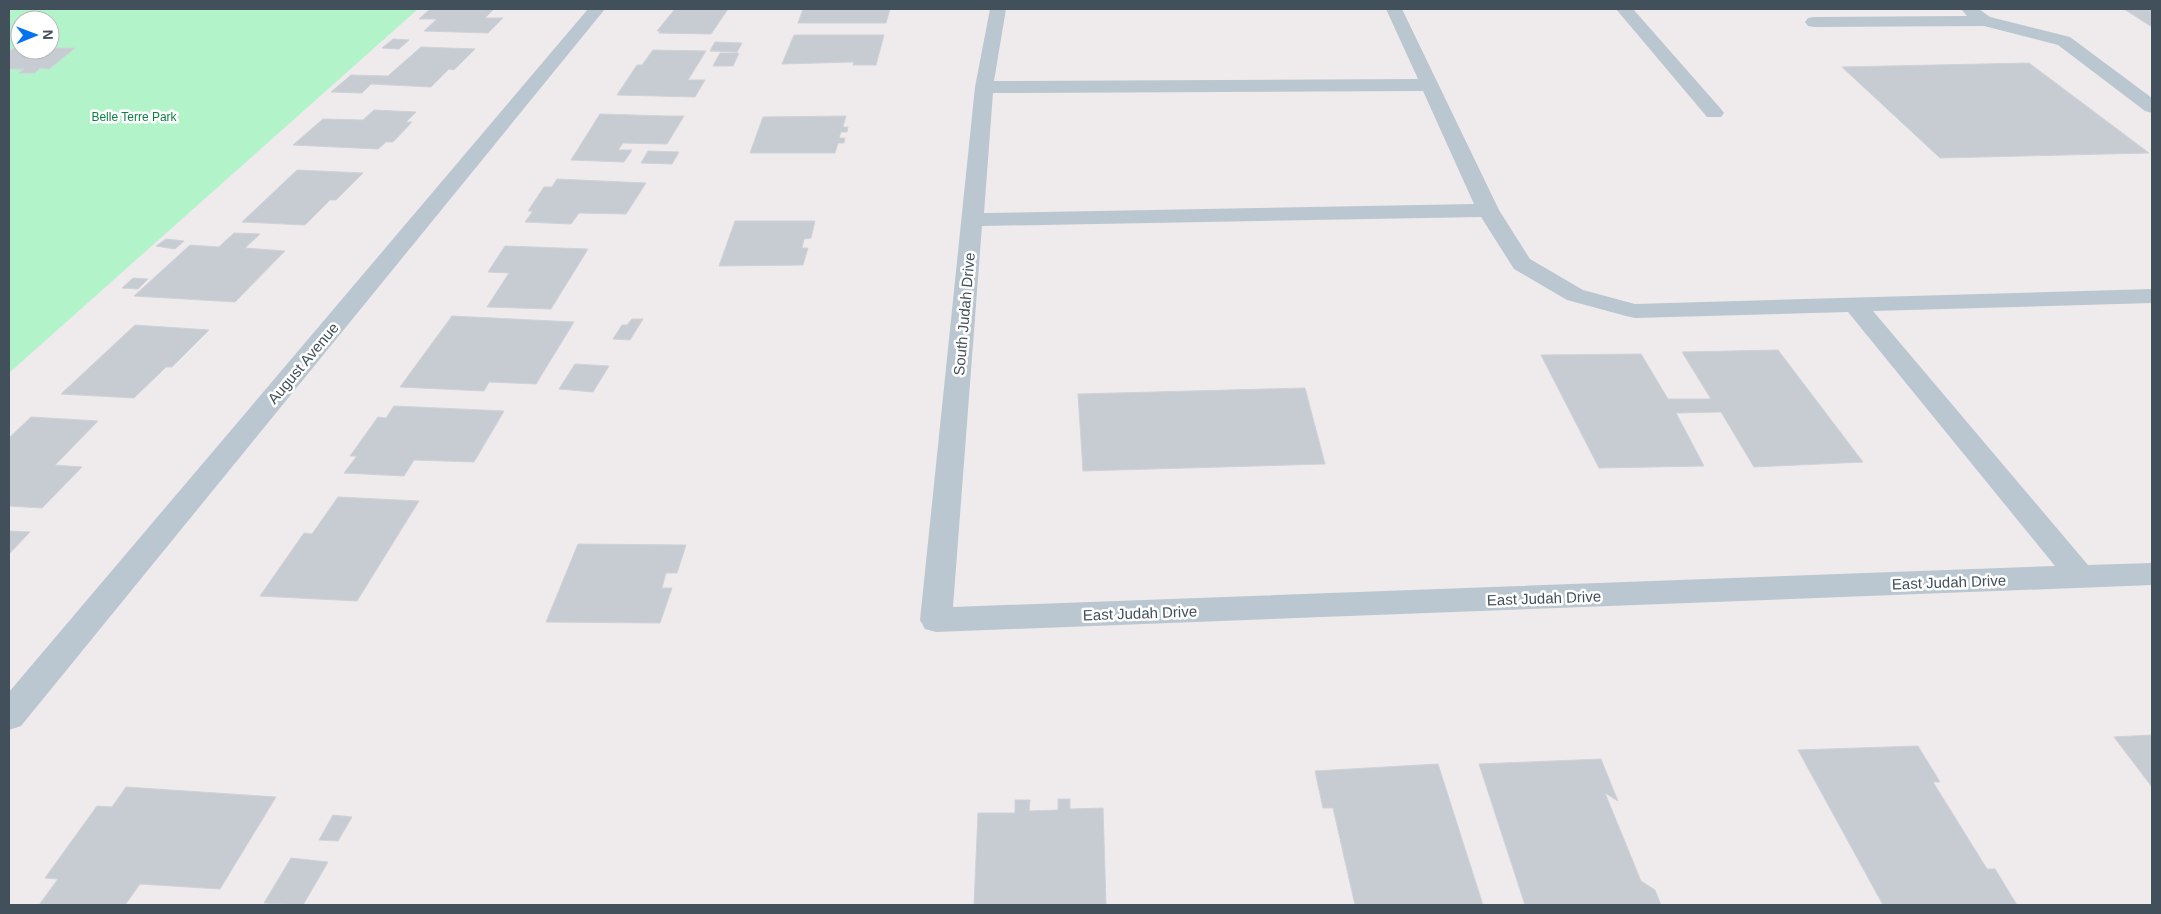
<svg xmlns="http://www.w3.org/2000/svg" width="2161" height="914" viewBox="0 0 2161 914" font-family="Helvetica,sans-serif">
<rect width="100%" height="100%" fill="#efebec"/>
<path fill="#b3f3ca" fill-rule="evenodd" d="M 9,9 L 418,9 L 9,373 ZM 20,20 L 50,20 L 50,50 L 20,50 Z"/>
<g fill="#c7cbd2" stroke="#cfd2d9">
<path d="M 430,9 L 494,9 L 485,18 L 503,18 L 488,33 L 424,31 L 437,19 L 419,19 Z"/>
<path d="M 675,9 L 728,9 L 711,34 L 659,33 L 660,31 L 657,31 Z"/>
<path d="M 803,9 L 890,9 L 886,23 L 798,23 Z"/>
<path d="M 2124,9 L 2152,9 L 2152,27 Z"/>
<path d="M 794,35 L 884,35 L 876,65 L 853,65 L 854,62 L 782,64 Z"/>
<path d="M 393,39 L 409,40 L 399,49 L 382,48 Z"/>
<path d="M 715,42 L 742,43 L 737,52 L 710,51 Z"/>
<path d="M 421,47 L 475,49 L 454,70 L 449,69 L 431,87 L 371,84 L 362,93 L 331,92 L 351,75 L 388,76 Z"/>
<path d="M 16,48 L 50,50 L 50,48 L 75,48 L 49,69 L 40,68 L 35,73 L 19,73 L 24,69 L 9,69 L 9,51 Z"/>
<path d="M 653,50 L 706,51 L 688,80 L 705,80 L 695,97 L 617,95 L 637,65 L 642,65 Z"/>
<path d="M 720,53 L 739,53 L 733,66 L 713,66 Z"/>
<path d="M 2029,63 L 2149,153 L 1940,158 L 1842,67 Z"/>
<path d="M 374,110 L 416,112 L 406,122 L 412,122 L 393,142 L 386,142 L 378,149 L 293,145 L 323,119 L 363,120 Z"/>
<path d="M 600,114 L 667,116 L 684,116 L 667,144 L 623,143 L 618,150 L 632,150 L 624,162 L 571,160 Z"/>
<path d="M 846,116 L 843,127 L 848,127 L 847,132 L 841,132 L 839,138 L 845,138 L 844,143 L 838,143 L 835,153 L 750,153 L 763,117 Z"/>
<path d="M 648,151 L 679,152 L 672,164 L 641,163 Z"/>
<path d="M 297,170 L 363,173 L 336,200 L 330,200 L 305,225 L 242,222 Z"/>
<path d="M 557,179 L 646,183 L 626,214 L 579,213 L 571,224 L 525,222 L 533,211 L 528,211 L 544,187 L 552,187 Z"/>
<path d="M 735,221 L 815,221 L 811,238 L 804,239 L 802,248 L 808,248 L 803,265 L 719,266 Z"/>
<path d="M 234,233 L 260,234 L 245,248 L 285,251 L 235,302 L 134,296 L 190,245 L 219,247 Z"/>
<path d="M 166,239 L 184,241 L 175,249 L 156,246 Z"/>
<path d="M 505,246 L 588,249 L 551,309 L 487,307 L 509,273 L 488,272 Z"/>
<path d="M 133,278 L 148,279 L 138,289 L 122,288 Z"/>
<path d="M 452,316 L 574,322 L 536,384 L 489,382 L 484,391 L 400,387 Z"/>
<path d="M 632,319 L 643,319 L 630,340 L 613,339 L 622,325 L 627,325 Z"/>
<path d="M 135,325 L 209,330 L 172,367 L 166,367 L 134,398 L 61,394 Z"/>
<path d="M 1778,350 L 1863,462 L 1754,467 L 1721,412 L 1676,413 L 1704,466 L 1599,468 L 1541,355 L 1641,354 L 1668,399 L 1711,399 L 1682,352 Z"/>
<path d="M 575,364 L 609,366 L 593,392 L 559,389 Z"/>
<path d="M 1305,388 L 1325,464 L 1083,471 L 1078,394 Z"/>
<path d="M 394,406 L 504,411 L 474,462 L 414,460 L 404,476 L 344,473 L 357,456 L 350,456 L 378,417 L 386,418 Z"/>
<path d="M 31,417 L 98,421 L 55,465 L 82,467 L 42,508 L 9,506 L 9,438 Z"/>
<path d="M 338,497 L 419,501 L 357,601 L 260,596 L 304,533 L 312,534 Z"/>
<path d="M 9,531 L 30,532 L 9,554 Z"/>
<path d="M 578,544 L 686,545 L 677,573 L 666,573 L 662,588 L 672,588 L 660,623 L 546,622 Z"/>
<path d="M 2152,735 L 2152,787 L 2114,737 Z"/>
<path d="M 1918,746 L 1940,782 L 1933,782 L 1987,869 L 1995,869 L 2017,905 L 1883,905 L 1798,750 Z"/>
<path d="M 1601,759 L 1618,801 L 1605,793 L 1641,881 L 1655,890 L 1661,905 L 1525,905 L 1479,764 Z"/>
<path d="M 1438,764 L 1483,905 L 1355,905 L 1333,808 L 1323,808 L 1315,771 Z"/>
<path d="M 126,787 L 276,797 L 220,889 L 140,884 L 125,905 L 39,905 L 58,879 L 45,878 L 97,806 L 112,807 Z"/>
<path d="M 1058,799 L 1070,799 L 1070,809 L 1103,808 L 1106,905 L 974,905 L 978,813 L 1015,813 L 1015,800 L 1030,800 L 1029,811 L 1058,810 Z"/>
<path d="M 333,815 L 352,817 L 338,841 L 319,840 Z"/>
<path d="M 291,858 L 328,862 L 303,905 L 264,903 Z"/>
</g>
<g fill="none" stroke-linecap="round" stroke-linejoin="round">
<g fill="#bac7d0" fill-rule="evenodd">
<path d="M 588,9 L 605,9 L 21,726 L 9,730 L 9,692 Z"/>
<path d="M 990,9 L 1006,9 L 994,81 L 1418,79 L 1386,9 L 1402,9 L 1499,210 L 1530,259 L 1583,290 L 1635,304 L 2152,289 L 2152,303 L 1873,311 L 2088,565 L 2152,563 L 2152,585 L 936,632 L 925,629 L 920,620 L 975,87 ZM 1423,91 L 1474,204 L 984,213 L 993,93 ZM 1481,217 L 1514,269 L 1567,300 L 1626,316 L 1635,318 L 1848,312 L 2055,566 L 953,607 L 982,226 Z"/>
<path d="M 1616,9 L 1633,9 L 1721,109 L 1724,113 L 1721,117 L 1707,117 Z"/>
<path d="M 1961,9 L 1979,9 L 1990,17 L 2070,37 L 2152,98 L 2152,113 L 2145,111 L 2058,45 L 1984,26 L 1814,27 L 1808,26 L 1805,22 L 1808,18 L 1814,17 L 1967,16 Z"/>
</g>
</g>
<g text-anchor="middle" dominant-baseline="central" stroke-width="5" stroke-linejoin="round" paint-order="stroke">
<g font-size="12" fill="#0c8344" stroke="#fff">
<text x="134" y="117">Belle Terre Park</text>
</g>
<g font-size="15" fill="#42505b" stroke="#fff">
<text transform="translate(964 314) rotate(-85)">South Judah Drive</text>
<text transform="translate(303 363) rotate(-50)">August Avenue</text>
<text transform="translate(1949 582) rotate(-2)">East Judah Drive</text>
<text transform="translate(1544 598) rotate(-2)">East Judah Drive</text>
<text transform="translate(1140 613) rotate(-2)">East Judah Drive</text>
</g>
</g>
<rect width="2161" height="914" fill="none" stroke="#42505b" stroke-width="20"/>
<g transform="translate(35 35) rotate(89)"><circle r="24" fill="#ffffff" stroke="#b3b9bd"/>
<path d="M0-4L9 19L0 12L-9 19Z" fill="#0573ef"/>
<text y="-8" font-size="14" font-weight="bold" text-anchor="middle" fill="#42505b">N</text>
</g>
</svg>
